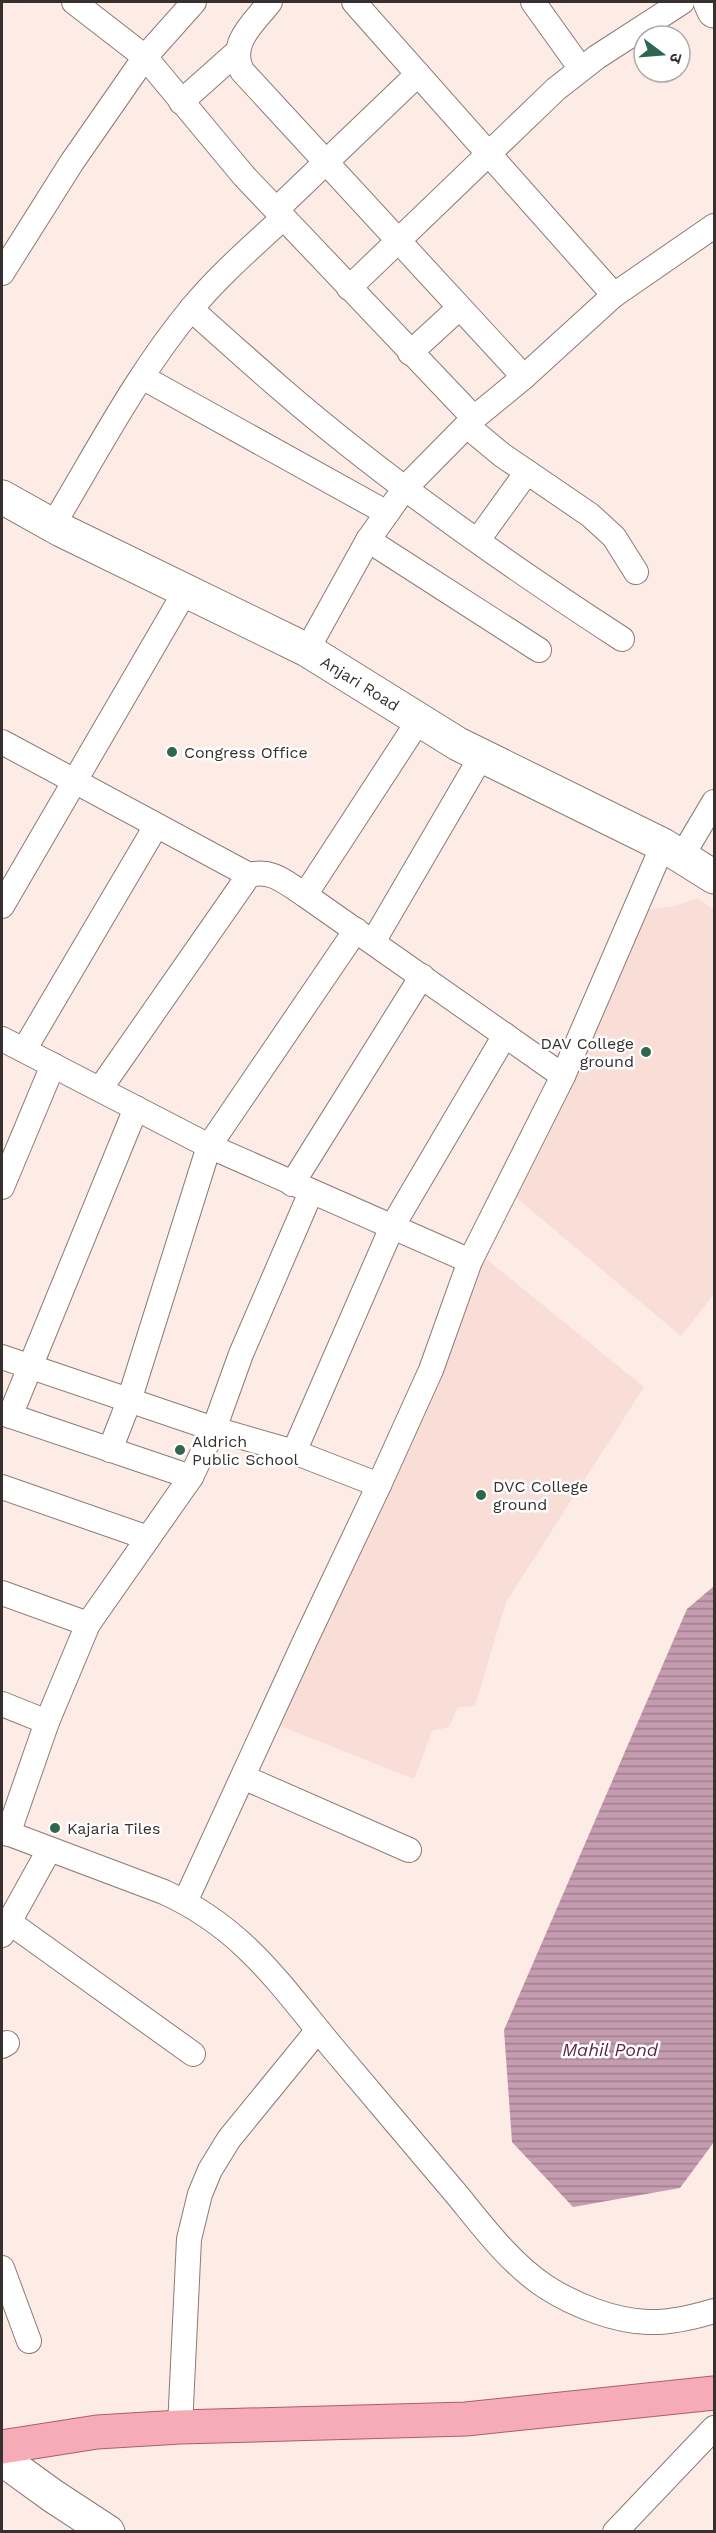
<svg xmlns="http://www.w3.org/2000/svg" width="716" height="2533" viewBox="0 0 716 2533" font-family="'Work Sans','Noto Sans Devanagari',sans-serif">
<defs>
<pattern id="water-rules" width="6" height="5" patternUnits="userSpaceOnUse" patternTransform="scale(1.5)"><rect width="6" height="5" fill="#c49baf"/><path d="M0 2.5h6" fill="none" stroke="#a07f8f"/></pattern>
</defs>
<rect width="100%" height="100%" fill="#fdebe6"/>
<g fill="#f8ded7">
<path d="M 698,898 L 714,910 L 714,1294 L 681,1336 L 512,1194 L 645,910 L 675,906 Z"/>
<path d="M 485,1258 L 644,1387 L 506,1602 L 475,1706 L 458,1707 L 449,1727 L 432,1731 L 414,1779 L 278,1725 L 440,1383 Z"/>
</g>
<path fill="url(#water-rules)" d="M 714,1586 L 714,2142 L 680,2188 L 573,2207 L 512,2142 L 504,2030 L 687,1609 Z"/>
<g fill="none" stroke-linecap="round" stroke-linejoin="round">
<g stroke="#8a7b76" stroke-width="26">
<g id="street">
<path d="M 74,2 L 145,57 L 244,176 L 474,418"/>
<path d="M 270,2 C 254,23 228,43 242,71 L 524,377"/>
<path d="M 354,2 L 614,295"/>
<path d="M 533,2 L 581,69"/>
<path d="M 181,102 L 236,53"/>
<path d="M 2,273 L 72,162 L 145,57 L 194,2"/>
<path d="M 349,288 L 556,89 L 597,57 L 682,2"/>
<path d="M 191,309 C 220,335 250,362 280,388 C 385,479 505,563 622,639"/>
<path d="M 410,353 L 459,308"/>
<path d="M 142,377 L 387,513"/>
<path d="M 467,426 L 502,455 L 590,515 L 614,537 L 636,572"/>
<path d="M 53,525 C 97,452 137,374 192,308 C 219,275 252,247 283,218 L 277,209 L 418,74"/>
<path d="M 368,540 L 539,650"/>
<path d="M 478,540 L 527,472"/>
<path d="M 307,650 L 368,540 L 405,488 L 474,418 L 524,377 L 614,295 L 714,226"/>
<path d="M 2,742 L 249,875"/>
<path d="M 682,856 L 714,802"/>
<path d="M 305,895 L 419,720"/>
<path d="M 2,906 L 186,590"/>
<path d="M 373,942 L 481,757"/>
<path d="M 2,1039 L 209,1146 L 470,1261"/>
<path d="M 24,1050 L 156,826"/>
<path d="M 100,1089 L 249,875 C 273,869 286,883 305,895 L 563,1076"/>
<path d="M 292,1184 L 422,976"/>
<path d="M 2,1187 L 53,1065"/>
<path d="M 2,1357 L 214,1429 L 294,1452 L 379,1485"/>
<path d="M 2,1413 L 191,1477"/>
<path d="M 10,1416 L 136,1108"/>
<path d="M 110,1450 L 129,1401 L 209,1146 L 356,930"/>
<path d="M 294,1452 L 392,1227 L 505,1035"/>
<path d="M 2,1487 L 148,1538"/>
<path d="M 2,1593 L 88,1624"/>
<path d="M 2,1704 L 47,1722"/>
<path d="M 243,1777 L 409,1850"/>
<path d="M 2,1831 L 164,1892 C 243,1928 279,1983 332,2047 C 374,2097 416,2146 458,2196 C 484,2228 511,2264 546,2287 C 574,2305 614,2321 648,2322 C 669,2323 694,2317 714,2311"/>
<path d="M 8,1834 L 47,1722 L 88,1624 L 191,1477 L 214,1429 L 241,1354 L 311,1192"/>
<path d="M 185,1902 L 305,1641 L 379,1485 L 431,1370 L 470,1261 L 563,1076 L 663,845"/>
<path d="M 9,1922 L 193,2054"/>
<path d="M 2,1935 L 49,1850"/>
<path d="M 2,2046 L 7,2043"/>
<path d="M 2,2268 L 29,2341"/>
<path d="M 180,2427 L 189,2239 L 200,2194 L 210,2170 L 229,2139 L 318,2030"/>
<path d="M 615,2532 L 714,2428"/>
</g>
</g>
<g stroke="#8a7b76" stroke-width="35">
<g id="secondary">
<path d="M 710,2 L 714,11"/>
<path id="s1" d="M 2,497 L 61,530 L 307,650 L 458,744 L 663,845 L 714,877"/>
<path d="M 2,2459 L 53,2496 L 108,2532"/>
</g>
</g>
<g stroke="#af5c67" stroke-width="35">
<path id="primary" d="M 2,2447 L 97,2432 L 180,2427 L 466,2419 L 714,2393"/>
</g>
<use href="#street" stroke="#fff" stroke-width="24"/>
<use href="#secondary" stroke="#fff" stroke-width="33"/>
<use href="#primary" stroke="#f5acb6" stroke-width="33"/>
</g>
<g fill="#2e664e" stroke="#fff" stroke-width="2">
<circle cx="172" cy="752" r="6"/>
<circle cx="646" cy="1052" r="6"/>
<circle cx="180" cy="1450" r="6"/>
<circle cx="481" cy="1495" r="6"/>
<circle cx="55" cy="1828" r="6"/>
</g>
<g text-anchor="middle" dominant-baseline="central" stroke-width="5" stroke-linejoin="round" paint-order="stroke">
<g font-size="16" fill="#37302e" stroke="#fff">
<text stroke="none"><textPath href="#s1" startOffset="404">Anjari Road</textPath></text>
</g>
<g font-size="16" fill="#37302e" stroke="#fff" text-anchor="start">
<text x="184" y="752">Congress Office</text>
<text x="634" y="1043" text-anchor="end">DAV College<tspan x="634" dy="18">ground</tspan></text>
<text x="192" y="1441">Aldrich<tspan x="192" dy="18">Public School</tspan></text>
<text x="493" y="1486">DVC College<tspan x="493" dy="18">ground</tspan></text>
<text x="67" y="1828">Kajaria Tiles</text>
</g>
<g font-size="18" font-style="italic" fill="#5a2642" stroke="#fff">
<text x="610" y="2049">Mahil Pond</text>
</g>
</g>
<rect width="716" height="2533" fill="none" stroke="#37302e" stroke-width="6"/>
<g transform="translate(662 54) rotate(106)"><circle r="28" fill="#ffffff" stroke="#afacab" stroke-width="1.5"/>
<path d="M0-4.5L10 22L0 15L-10 22Z" fill="#2e664e"/>
<text y="-9" font-size="16" font-weight="bold" text-anchor="middle" fill="#37302e">उ</text>
</g>
</svg>
